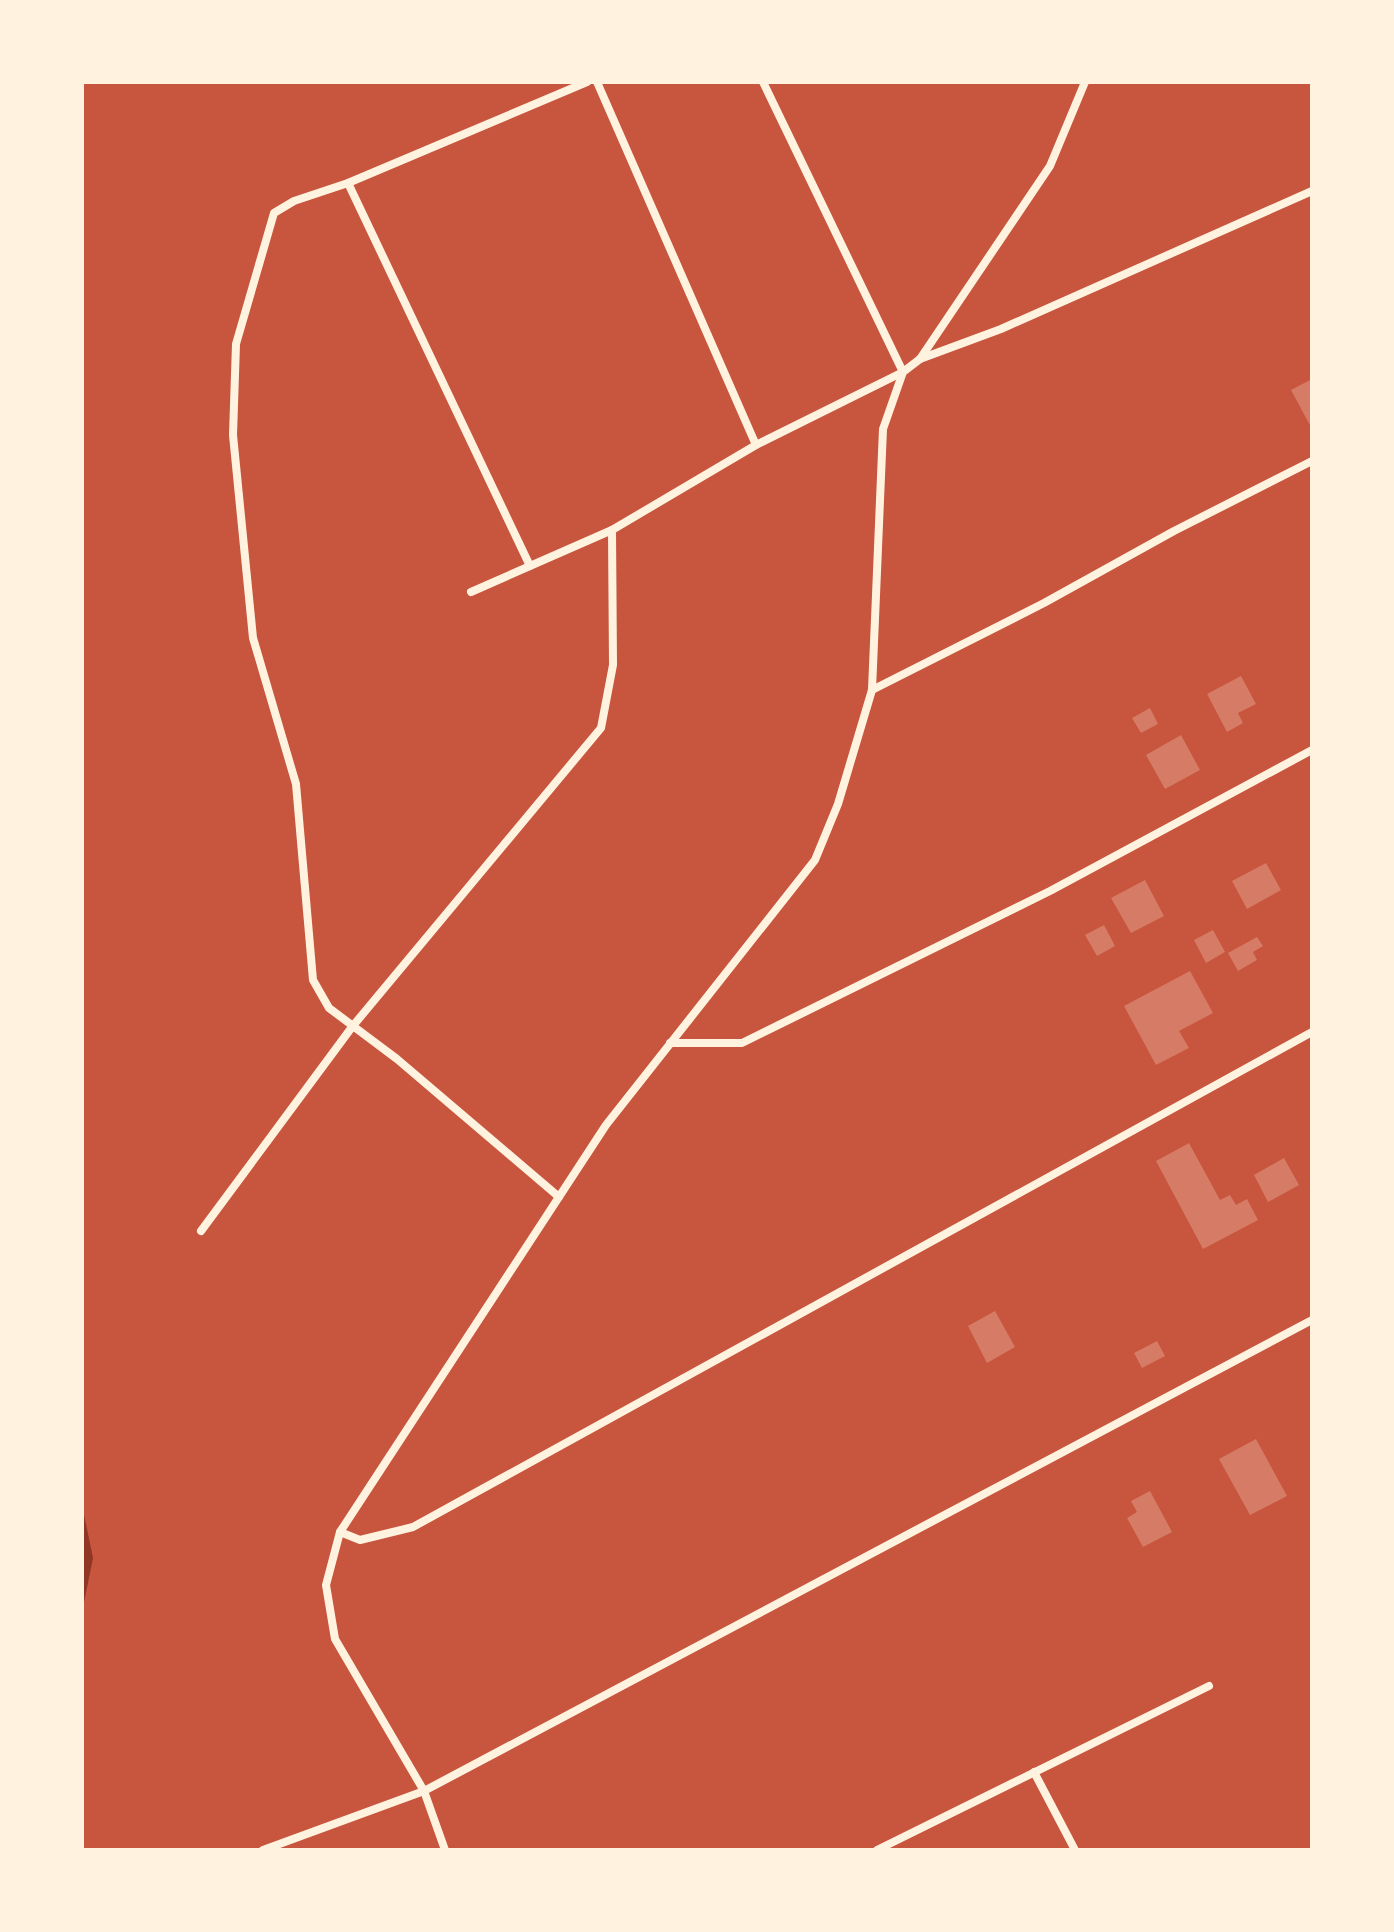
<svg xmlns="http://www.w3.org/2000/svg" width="1394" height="1932" viewBox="0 0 1394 1932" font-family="Lato,sans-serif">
<rect width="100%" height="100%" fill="#c8553d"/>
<path fill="#8f3625" d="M 82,1505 L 93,1558 L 82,1612 Z"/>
<g fill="#d67c66">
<path d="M 1312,379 L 1312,429 L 1291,390 Z"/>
<path d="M 1241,676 L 1256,704 L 1238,713 L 1243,723 L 1227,732 L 1207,694 Z"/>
<path d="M 1150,708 L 1158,724 L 1141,733 L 1132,718 Z"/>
<path d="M 1181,735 L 1200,770 L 1165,789 L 1146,755 Z"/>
<path d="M 1266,863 L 1281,890 L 1247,909 L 1232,881 Z"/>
<path d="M 1145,880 L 1164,916 L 1131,933 L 1111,898 Z"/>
<path d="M 1104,925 L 1115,946 L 1097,956 L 1085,935 Z"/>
<path d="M 1213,930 L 1225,952 L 1206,963 L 1194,940 Z"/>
<path d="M 1257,937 L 1263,946 L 1253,952 L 1257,960 L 1238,971 L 1228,953 Z"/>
<path d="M 1190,971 L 1213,1013 L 1179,1031 L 1189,1048 L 1156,1065 L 1124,1006 Z"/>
<path d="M 1189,1143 L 1220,1200 L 1230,1195 L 1236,1205 L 1247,1199 L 1258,1220 L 1203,1249 L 1156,1161 Z"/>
<path d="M 1284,1158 L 1299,1185 L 1268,1202 L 1254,1175 Z"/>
<path d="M 995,1311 L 1015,1347 L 987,1363 L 968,1326 Z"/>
<path d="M 1157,1341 L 1165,1356 L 1142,1368 L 1134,1353 Z"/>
<path d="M 1256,1439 L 1287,1496 L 1250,1515 L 1219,1459 Z"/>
<path d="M 1150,1491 L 1172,1532 L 1143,1547 L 1127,1518 L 1137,1512 L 1131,1501 Z"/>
</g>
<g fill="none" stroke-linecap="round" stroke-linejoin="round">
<g stroke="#fff3e0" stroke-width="8">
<path d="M 597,82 L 756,445"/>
<path d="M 348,183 L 530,566"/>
<path d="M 920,359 L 1001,329 L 1312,191"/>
<path d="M 471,592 L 612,530 L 756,445 L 903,372 L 763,82"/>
<path d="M 872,690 L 1044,603 L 1174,531 L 1312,461"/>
<path d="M 670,1043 L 742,1043 L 1050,891 L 1312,750"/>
<path d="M 559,1197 L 397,1059 L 329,1008 L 313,980 L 296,784 L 253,638 L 233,435 L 236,344 L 274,213 L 294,201 L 348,183 L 587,82"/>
<path d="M 201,1231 L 352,1027 L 601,728 L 613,665 L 612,530"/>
<path d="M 340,1532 L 360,1540 L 413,1527 L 1312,1032"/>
<path d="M 1034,1772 L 1075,1850"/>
<path d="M 263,1850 L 424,1791 L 1312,1320"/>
<path d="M 445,1850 L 424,1791 L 335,1639 L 326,1585 L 340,1532 L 606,1125 L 815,860 L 838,804 L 872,690 L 883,429 L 903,372 L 920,359 L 1050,166 L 1085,82"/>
<path d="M 877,1850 L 1209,1686"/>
</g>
</g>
<rect width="1394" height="1932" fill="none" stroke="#fff3e0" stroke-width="168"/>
</svg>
